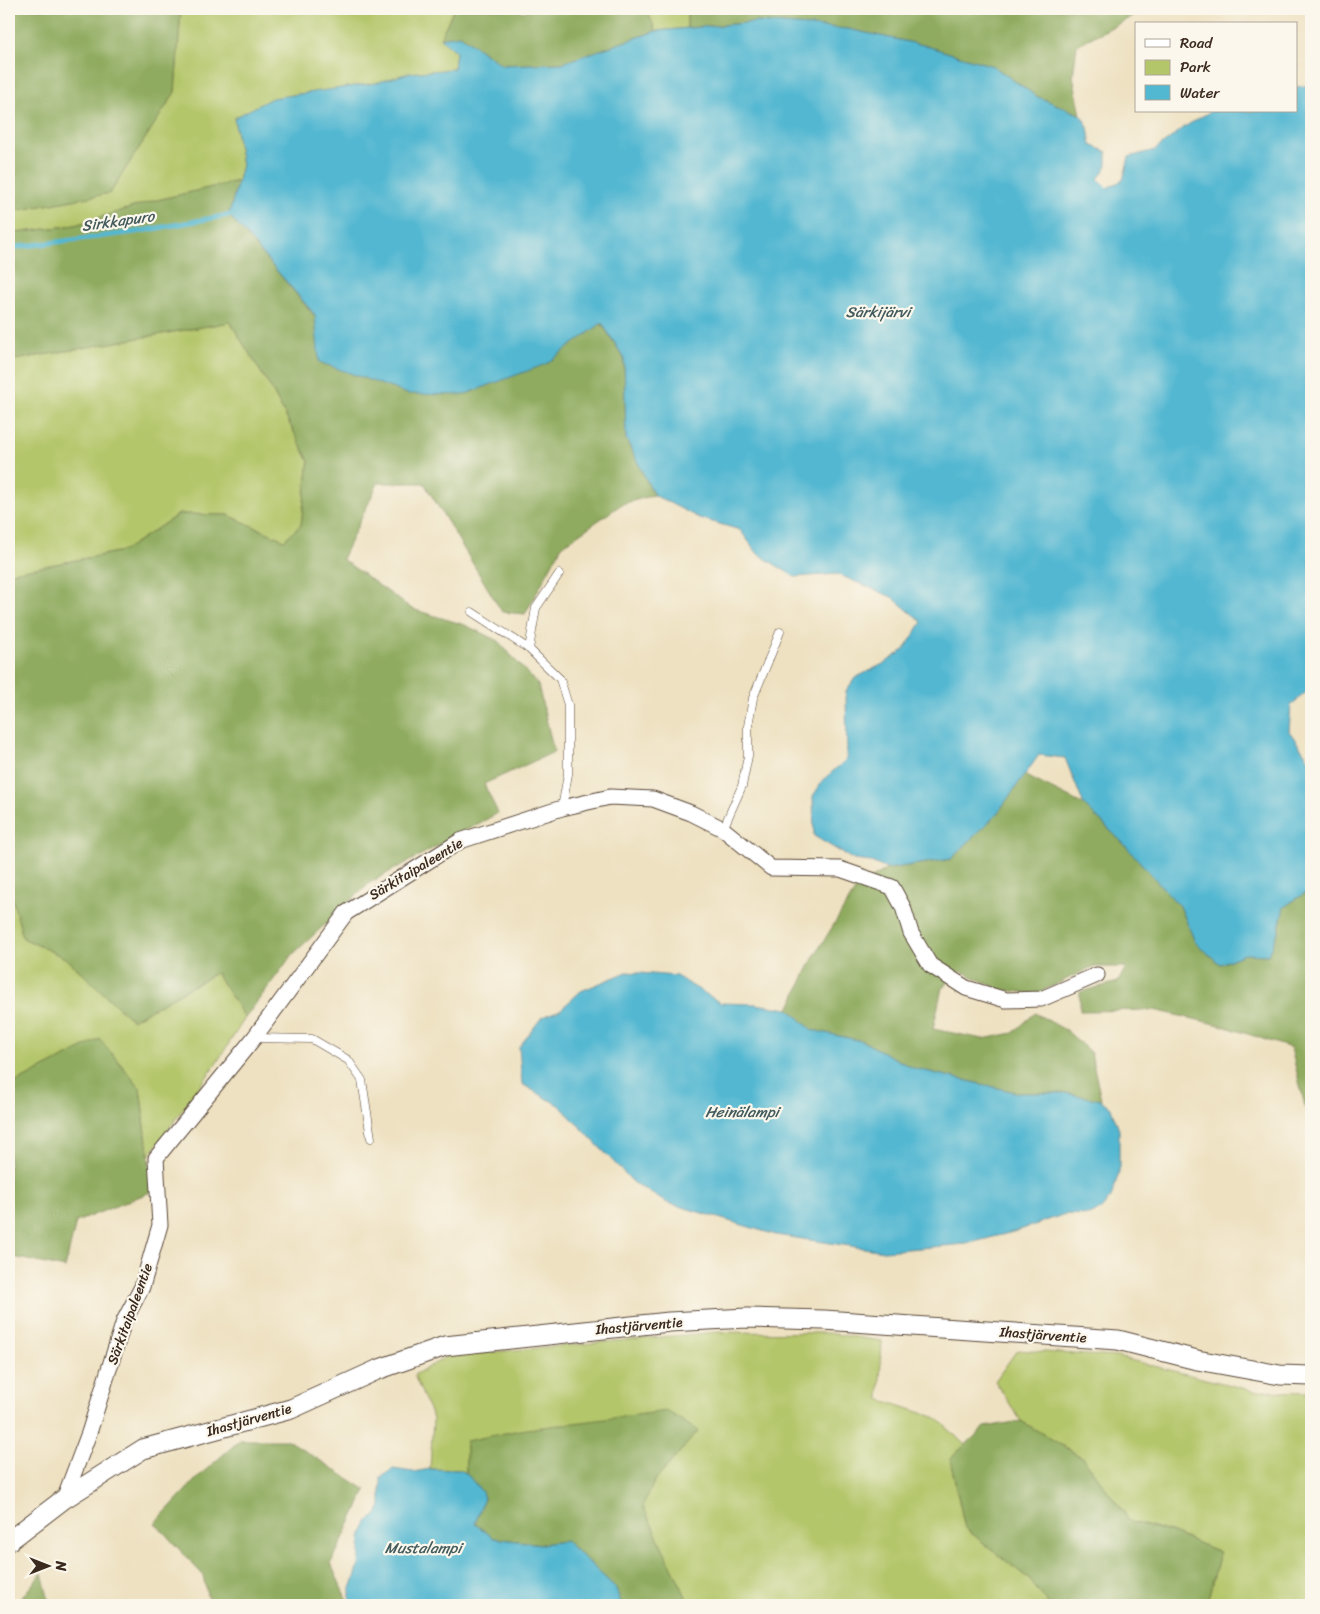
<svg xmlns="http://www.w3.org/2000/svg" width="1320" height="1614" viewBox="0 0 1320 1614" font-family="Sriracha,sans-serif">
<rect width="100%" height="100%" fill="#fbf7ec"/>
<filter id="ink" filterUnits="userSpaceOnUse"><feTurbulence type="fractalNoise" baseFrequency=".02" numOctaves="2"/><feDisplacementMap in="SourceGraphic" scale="10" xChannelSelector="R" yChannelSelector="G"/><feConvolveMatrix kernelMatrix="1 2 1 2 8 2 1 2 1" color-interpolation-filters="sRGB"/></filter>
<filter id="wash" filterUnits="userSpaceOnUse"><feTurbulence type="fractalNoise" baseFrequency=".0096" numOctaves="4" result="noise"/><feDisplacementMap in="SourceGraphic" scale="20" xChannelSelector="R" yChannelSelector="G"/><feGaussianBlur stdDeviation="1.12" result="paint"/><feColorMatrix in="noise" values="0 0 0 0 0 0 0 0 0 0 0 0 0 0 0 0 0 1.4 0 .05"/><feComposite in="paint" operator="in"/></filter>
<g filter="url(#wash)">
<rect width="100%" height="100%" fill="#eee1c1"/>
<g fill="#b4c66a" stroke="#787844">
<path d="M 181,9 L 454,9 L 440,38 L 456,52 L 454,69 L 409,73 L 376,83 L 273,98 L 234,118 L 242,165 L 238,181 L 153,201 L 75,225 L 9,234 L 9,212 L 110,193 L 175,92 Z"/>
<path d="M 623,9 L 687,9 L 687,28 L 656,31 L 647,11 Z"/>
<path d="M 230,322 L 272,390 L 309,461 L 301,525 L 284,540 L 228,515 L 179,514 L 123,551 L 9,573 L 9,361 Z"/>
<path d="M 9,886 L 23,938 L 67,959 L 132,1020 L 216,973 L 245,1018 L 214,1067 L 149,1156 L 140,1088 L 100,1039 L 9,1086 Z"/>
<path d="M 717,1332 L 828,1333 L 882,1341 L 879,1399 L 937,1418 L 965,1445 L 950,1459 L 965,1528 L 1029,1579 L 1049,1605 L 690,1605 L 642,1506 L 654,1482 L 698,1431 L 466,1441 L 466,1473 L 460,1470 L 430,1469 L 433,1419 L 414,1375 L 448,1356 Z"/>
<path d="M 1017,1350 L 1118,1357 L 1254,1391 L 1311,1392 L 1311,1605 L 1204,1605 L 1208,1599 L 1220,1552 L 1170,1532 L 1131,1522 L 1083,1458 L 1021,1421 L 995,1381 Z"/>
</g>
<g fill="#8fab5e" stroke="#656a3e">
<path d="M 9,9 L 181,9 L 175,92 L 110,193 L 9,212 Z"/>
<path d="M 454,9 L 513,9 L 524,12 L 527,9 L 623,9 L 647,11 L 656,31 L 562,63 L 502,65 L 460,35 L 440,38 Z"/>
<path d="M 687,9 L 1147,9 L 1077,45 L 1073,76 L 1081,115 L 1036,96 L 993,66 L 923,45 L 848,29 L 757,22 L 687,28 Z"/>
<path d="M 238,181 L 229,215 L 315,316 L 546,364 L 601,323 L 624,358 L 626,439 L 654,495 L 622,504 L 562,546 L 525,614 L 502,612 L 424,483 L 378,483 L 342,559 L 412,609 L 465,625 L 498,641 L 538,685 L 554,752 L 484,784 L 498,813 L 371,882 L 292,955 L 245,1018 L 216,973 L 132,1020 L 67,959 L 23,938 L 9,886 L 9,573 L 123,551 L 179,514 L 228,515 L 284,540 L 301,525 L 309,461 L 272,390 L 230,322 L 9,361 L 9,234 L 75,225 L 153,201 Z"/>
<path d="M 1024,775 L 1084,805 L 1123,843 L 1181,908 L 1195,942 L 1220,964 L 1245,954 L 1268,955 L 1278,932 L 1284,907 L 1311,889 L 1311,1131 L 1291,1048 L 1220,1025 L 1154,1010 L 1080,1011 L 1080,992 L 1118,982 L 1126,967 L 1092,967 L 1036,994 L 999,989 L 961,971 L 942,988 L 933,1029 L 983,1039 L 1013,1033 L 1035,1013 L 1067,1031 L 1091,1053 L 1101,1100 L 1065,1093 L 1019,1093 L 913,1068 L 862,1041 L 812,1030 L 789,1009 L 813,958 L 858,886 L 887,869 L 951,859 L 996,815 Z"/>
<path d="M 100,1039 L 140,1088 L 153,1191 L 76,1222 L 65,1268 L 9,1256 L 9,1086 Z"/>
<path d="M 667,1411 L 698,1431 L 654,1482 L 643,1506 L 690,1605 L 622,1605 L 615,1587 L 566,1541 L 541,1544 L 494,1538 L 475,1524 L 484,1498 L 482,1492 L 466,1473 L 466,1441 L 520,1430 Z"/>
<path d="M 1021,1421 L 1083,1458 L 1131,1522 L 1170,1532 L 1220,1552 L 1208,1599 L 1204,1605 L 1049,1605 L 1029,1579 L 965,1528 L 950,1459 L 985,1427 Z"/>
<path d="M 240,1440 L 288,1440 L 366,1490 L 331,1564 L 349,1605 L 209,1605 L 203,1575 L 155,1523 L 200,1475 Z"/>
<path d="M 42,1573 L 50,1605 L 15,1605 Z"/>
</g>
<g fill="#52b7d1" stroke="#467078">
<path d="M 757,22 L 848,29 L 923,45 L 993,66 L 1036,96 L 1081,115 L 1088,127 L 1091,145 L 1107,152 L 1107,166 L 1098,179 L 1107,188 L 1123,180 L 1129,157 L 1155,150 L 1186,126 L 1211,111 L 1296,111 L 1296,87 L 1311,85 L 1311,688 L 1291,705 L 1289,731 L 1311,762 L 1311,889 L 1284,907 L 1278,932 L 1268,955 L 1245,954 L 1220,964 L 1195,942 L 1181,908 L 1123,843 L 1084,805 L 1065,758 L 1039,755 L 996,815 L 951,859 L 887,869 L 871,862 L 854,860 L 814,836 L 813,796 L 824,779 L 847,759 L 846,691 L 855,678 L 885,663 L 904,650 L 922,622 L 892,597 L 837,574 L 795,577 L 758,554 L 740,530 L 699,518 L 654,495 L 626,439 L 624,358 L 602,323 L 546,364 L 463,395 L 408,394 L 319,362 L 315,315 L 229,215 L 242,165 L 234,118 L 272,98 L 376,83 L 409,73 L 454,69 L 456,52 L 440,38 L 460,35 L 502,65 L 562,63 L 656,31 Z"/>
<path d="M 627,972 L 676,976 L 721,1003 L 755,1004 L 789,1009 L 812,1030 L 862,1041 L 913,1068 L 1019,1093 L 1065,1093 L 1101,1100 L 1111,1108 L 1119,1130 L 1119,1172 L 1111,1198 L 1099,1211 L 1088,1215 L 1065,1214 L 1017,1231 L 966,1244 L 884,1251 L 776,1235 L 665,1202 L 633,1182 L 560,1106 L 522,1084 L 519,1047 L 542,1017 L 560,1010 L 581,991 Z"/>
<path d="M 393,1469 L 413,1472 L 430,1469 L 460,1470 L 466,1473 L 482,1492 L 484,1498 L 475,1524 L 494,1538 L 541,1544 L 566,1541 L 615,1587 L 622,1605 L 350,1605 L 350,1591 L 359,1566 L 361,1537 L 367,1522 L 376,1516 L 381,1506 L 381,1477 Z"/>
</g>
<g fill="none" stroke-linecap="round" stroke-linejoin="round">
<path stroke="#52b7d1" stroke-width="5" d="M 9,248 L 136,232 L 229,215"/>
</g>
</g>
<g filter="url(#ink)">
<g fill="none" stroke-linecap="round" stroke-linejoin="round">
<g stroke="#564536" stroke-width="9">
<g id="service">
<path d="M 472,612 L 529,649 L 560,679 L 568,705 L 568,774 L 562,808"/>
<path d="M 529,649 L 536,608 L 559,574"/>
<path d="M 723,829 L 742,786 L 748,756 L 748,726 L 753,698 L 780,632"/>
<path d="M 254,1038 L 312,1039 L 348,1060 L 362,1080 L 371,1138"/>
</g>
</g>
<g stroke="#564536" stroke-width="17">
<path id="minor" d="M 64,1499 L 89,1433 L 124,1321 L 142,1287 L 160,1225 L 156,1158 L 254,1038 L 346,913 L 460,841 L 562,808 L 610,797 L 653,799 L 691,813 L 723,829 L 771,868 L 840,869 L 892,887 L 903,907 L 911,933 L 930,965 L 966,988 L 1006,1000 L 1041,999 L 1097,975"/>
</g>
<g stroke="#564536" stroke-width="21">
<path id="tertiary" d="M 9,1541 L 64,1499 L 143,1449 L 291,1409 L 377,1370 L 445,1346 L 669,1322 L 747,1318 L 824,1320 L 1118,1340 L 1197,1360 L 1280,1375 L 1311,1376"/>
</g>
<use href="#service" stroke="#fff" stroke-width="8"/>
<use href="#minor" stroke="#fff" stroke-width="15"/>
<use href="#tertiary" stroke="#fff" stroke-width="19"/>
</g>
</g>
<g text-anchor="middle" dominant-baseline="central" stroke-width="4.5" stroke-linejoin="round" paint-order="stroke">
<g font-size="14" fill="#3b2a1e" stroke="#fbf7ec">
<text transform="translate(416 869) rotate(-31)">Särkitaipaleentie</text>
<text transform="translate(130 1314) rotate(-70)">Särkitaipaleentie</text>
<text transform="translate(639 1326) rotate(-5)">Ihastjärventie</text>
<text transform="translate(1043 1335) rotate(4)">Ihastjärventie</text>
<text transform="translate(249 1420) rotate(-16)">Ihastjärventie</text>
</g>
<g font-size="15" font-style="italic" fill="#435b5d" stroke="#fbf7ec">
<text transform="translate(118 221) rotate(-8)">Sirkkapuro</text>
<text x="878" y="312">Särkijärvi</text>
<text x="742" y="1112">Heinälampi</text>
<text x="423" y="1548">Mustalampi</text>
</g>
</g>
<rect width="1320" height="1614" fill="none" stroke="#fbf7ec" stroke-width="30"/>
<rect x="1135" y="22" width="162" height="90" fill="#fbf7ec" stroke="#aea59a"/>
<rect x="1145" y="39" width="25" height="8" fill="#ffffff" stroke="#aea59a"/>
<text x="1180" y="48" font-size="15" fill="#3b2a1e">Road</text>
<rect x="1145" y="60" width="25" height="15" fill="#b4c66a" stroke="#aea59a"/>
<text x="1180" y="72" font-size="15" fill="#3b2a1e">Park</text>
<rect x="1145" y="85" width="25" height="15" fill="#52b7d1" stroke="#aea59a"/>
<text x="1180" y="98" font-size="15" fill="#3b2a1e">Water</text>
<g transform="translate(48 1566) rotate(90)" stroke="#fbf7ec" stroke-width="4" paint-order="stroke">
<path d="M0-4L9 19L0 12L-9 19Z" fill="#3b2a1e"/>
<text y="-8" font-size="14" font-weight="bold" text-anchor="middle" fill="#3b2a1e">N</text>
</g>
</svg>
